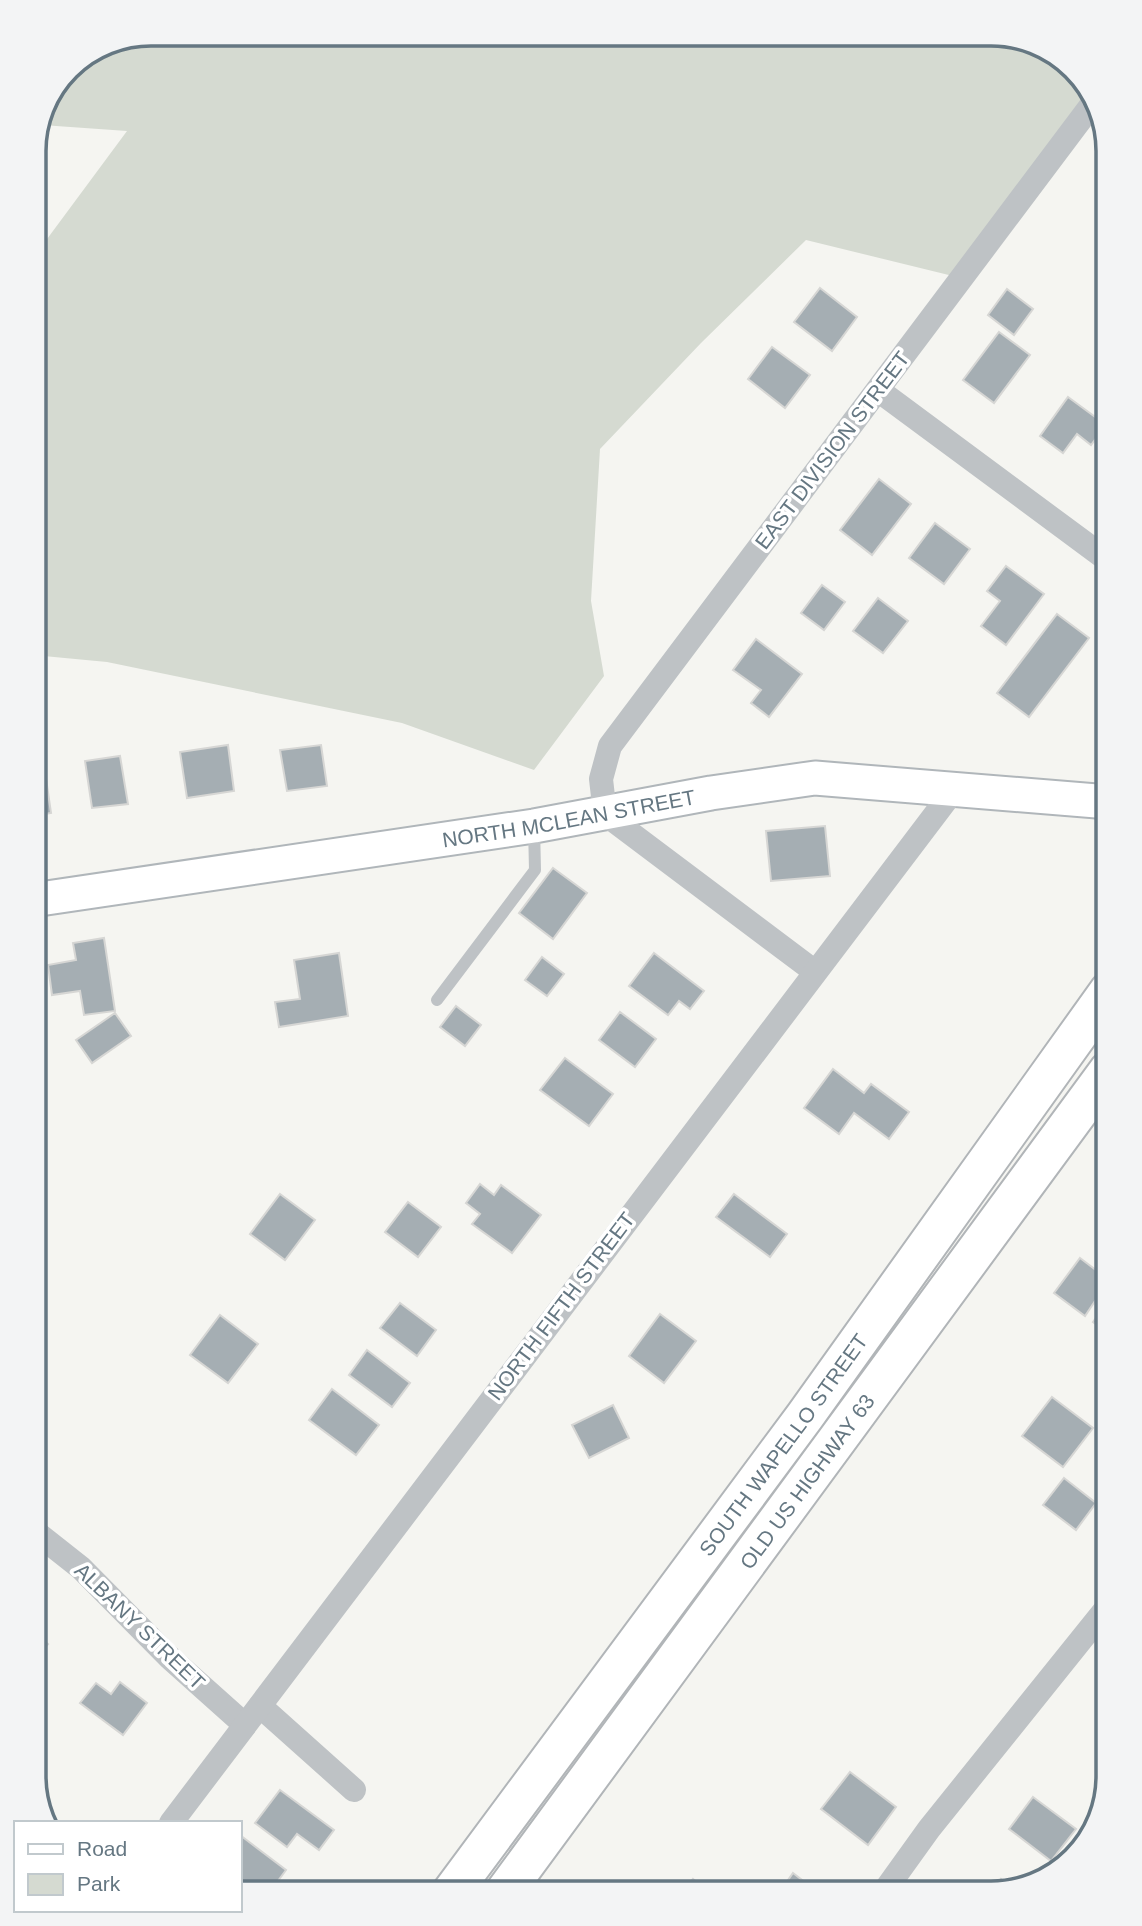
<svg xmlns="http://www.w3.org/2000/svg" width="1142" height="1926" viewBox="0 0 1142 1926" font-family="Arial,sans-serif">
<rect width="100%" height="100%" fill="#f5f5f1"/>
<path fill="#d5dad1" d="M 999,34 L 1057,53 L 1096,99 L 961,278 L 806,240 L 701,343 L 600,449 L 591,601 L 604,676 L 534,770 L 402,723 L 107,662 L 33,655 L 33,258 L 127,131 L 42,125 L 68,67 L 106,42 Z"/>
<g fill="#a5aeb3" stroke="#d6d6d4" stroke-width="2">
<path d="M 820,288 L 857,317 L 832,351 L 794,322 Z"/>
<path d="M 1007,289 L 1033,309 L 1014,335 L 988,315 Z"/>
<path d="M 999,332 L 1030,355 L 994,403 L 963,380 Z"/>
<path d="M 772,347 L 810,375 L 785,408 L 748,379 Z"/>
<path d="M 1068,397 L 1106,425 L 1091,445 L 1077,434 L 1063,453 L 1040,436 Z"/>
<path d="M 879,479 L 911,504 L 872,555 L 840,530 Z"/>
<path d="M 935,523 L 970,549 L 944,584 L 909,558 Z"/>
<path d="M 1006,566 L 1044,594 L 1006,645 L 981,626 L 1000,601 L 987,591 Z"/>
<path d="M 822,585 L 845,602 L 824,630 L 801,613 Z"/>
<path d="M 878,598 L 908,621 L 883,653 L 853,631 Z"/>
<path d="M 1057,614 L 1089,638 L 1029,717 L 997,693 Z"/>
<path d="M 756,639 L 802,674 L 769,717 L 751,703 L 761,690 L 733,670 Z"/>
<path d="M 228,745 L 234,791 L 187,798 L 180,752 Z"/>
<path d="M 321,745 L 327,786 L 287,791 L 280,750 Z"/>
<path d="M 120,756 L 128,804 L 92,808 L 85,761 Z"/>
<path d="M 44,765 L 51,813 L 33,816 L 33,766 Z"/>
<path d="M 825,826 L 830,876 L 771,881 L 766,831 Z"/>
<path d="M 553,868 L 587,893 L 553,939 L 519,913 Z"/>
<path d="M 104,938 L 115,1011 L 84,1015 L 80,991 L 52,995 L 48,965 L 76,960 L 73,943 Z"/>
<path d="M 339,953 L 348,1016 L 279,1027 L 275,1002 L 300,999 L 294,960 Z"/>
<path d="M 654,953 L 704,991 L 690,1009 L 679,1001 L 668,1015 L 629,986 Z"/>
<path d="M 542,957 L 564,974 L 547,996 L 525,980 Z"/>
<path d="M 456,1006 L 481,1025 L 465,1046 L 440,1027 Z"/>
<path d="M 620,1012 L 656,1039 L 635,1067 L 599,1040 Z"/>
<path d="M 115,1013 L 131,1036 L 92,1063 L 76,1040 Z"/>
<path d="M 565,1058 L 613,1094 L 589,1126 L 540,1090 Z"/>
<path d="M 833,1069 L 864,1093 L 871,1084 L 909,1112 L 889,1139 L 854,1113 L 839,1134 L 804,1108 Z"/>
<path d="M 480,1184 L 494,1195 L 501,1185 L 541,1215 L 512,1253 L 472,1224 L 480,1214 L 466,1203 Z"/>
<path d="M 280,1194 L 315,1220 L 285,1260 L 250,1234 Z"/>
<path d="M 734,1194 L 787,1234 L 770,1257 L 716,1217 Z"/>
<path d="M 408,1202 L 441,1227 L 418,1257 L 385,1232 Z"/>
<path d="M 1080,1258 L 1109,1280 L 1085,1316 L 1054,1293 Z"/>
<path d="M 1109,1300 L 1109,1334 L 1093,1322 Z"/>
<path d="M 400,1303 L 436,1330 L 417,1356 L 380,1328 Z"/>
<path d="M 660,1314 L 696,1341 L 664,1383 L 629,1356 Z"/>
<path d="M 220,1315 L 258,1344 L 228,1383 L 190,1355 Z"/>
<path d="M 367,1350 L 410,1383 L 392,1407 L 349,1375 Z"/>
<path d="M 332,1389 L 379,1425 L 356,1455 L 309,1420 Z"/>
<path d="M 1052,1397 L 1093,1428 L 1063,1467 L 1022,1436 Z"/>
<path d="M 613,1405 L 629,1438 L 589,1458 L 572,1425 Z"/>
<path d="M 1064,1478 L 1096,1503 L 1076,1530 L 1043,1505 Z"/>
<path d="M 33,1631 L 48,1644 L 33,1661 Z"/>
<path d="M 120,1682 L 147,1703 L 123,1735 L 80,1703 L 96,1683 L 111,1694 Z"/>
<path d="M 850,1772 L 896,1807 L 868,1845 L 821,1809 Z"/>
<path d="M 280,1790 L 334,1830 L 319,1850 L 297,1834 L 287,1847 L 255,1823 Z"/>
<path d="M 1033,1797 L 1076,1829 L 1051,1861 L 1009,1829 Z"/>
<path d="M 240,1835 L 286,1870 L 269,1893 L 245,1893 L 240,1888 Z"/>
<path d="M 793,1873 L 819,1893 L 779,1893 Z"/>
<path d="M 693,1879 L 711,1893 L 682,1893 Z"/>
<path d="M 1001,1879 L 1012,1888 L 992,1893 L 991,1892 Z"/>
</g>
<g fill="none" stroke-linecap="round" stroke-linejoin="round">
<g stroke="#b0b6ba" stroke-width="37">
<g id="secondary">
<path id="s1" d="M 33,900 L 534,826 L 711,793 L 815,778 L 1109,802"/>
</g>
</g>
<g stroke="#b1b5b8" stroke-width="42">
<g id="highway">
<path id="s2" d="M 451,1893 L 805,1416 L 1109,991"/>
<path id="s3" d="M 504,1893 L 1109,1070"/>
</g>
</g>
<path stroke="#bec2c5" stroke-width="12" d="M 437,1000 L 535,870 L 534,826"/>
<g stroke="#bec2c5" stroke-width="24">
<path d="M 878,390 L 1109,561"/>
<path d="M 814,971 L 605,814 L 601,779 L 610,746 L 1096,99"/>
<path d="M 33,1530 L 81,1568 L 170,1658 L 245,1725"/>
<path d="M 260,1706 L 354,1790"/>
<path d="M 171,1823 L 953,791"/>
<path d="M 883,1893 L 929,1829 L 1109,1605"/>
</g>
<use href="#secondary" stroke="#fff" stroke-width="33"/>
<use href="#highway" stroke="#fff" stroke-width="38"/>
</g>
<g text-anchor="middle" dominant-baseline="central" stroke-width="7" stroke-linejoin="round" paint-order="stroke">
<g font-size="21" fill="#657782" stroke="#fff">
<text transform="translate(832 450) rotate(-53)">EAST DIVISION STREET</text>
<text stroke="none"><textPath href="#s1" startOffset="542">NORTH MCLEAN STREET</textPath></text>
<text transform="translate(561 1306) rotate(-53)">NORTH FIFTH STREET</text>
<text stroke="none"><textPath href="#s2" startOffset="558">SOUTH WAPELLO STREET</textPath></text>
<text stroke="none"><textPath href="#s3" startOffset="511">OLD US HIGHWAY 63</textPath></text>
<text transform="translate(140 1626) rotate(44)">ALBANY STREET</text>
</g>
</g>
<path d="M0 0H1142V1926H0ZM151 46H991A105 105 0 0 1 1096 151V1776A105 105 0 0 1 991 1881H151A105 105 0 0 1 46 1776V151A105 105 0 0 1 151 46Z" fill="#f3f4f5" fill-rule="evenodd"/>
<path fill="none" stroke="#657782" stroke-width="3.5" d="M151 46H991A105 105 0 0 1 1096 151V1776A105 105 0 0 1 991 1881H151A105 105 0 0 1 46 1776V151A105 105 0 0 1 151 46Z"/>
<rect x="14" y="1821" width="228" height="91" fill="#ffffff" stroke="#c1c9cd" stroke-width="2"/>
<rect x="28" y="1844" width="35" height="10" fill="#ffffff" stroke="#c1c9cd" stroke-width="2"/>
<text x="77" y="1856" font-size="21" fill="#657782">Road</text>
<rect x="28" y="1874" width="35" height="21" fill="#d5dad1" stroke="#c1c9cd" stroke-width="2"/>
<text x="77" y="1891" font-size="21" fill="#657782">Park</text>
</svg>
